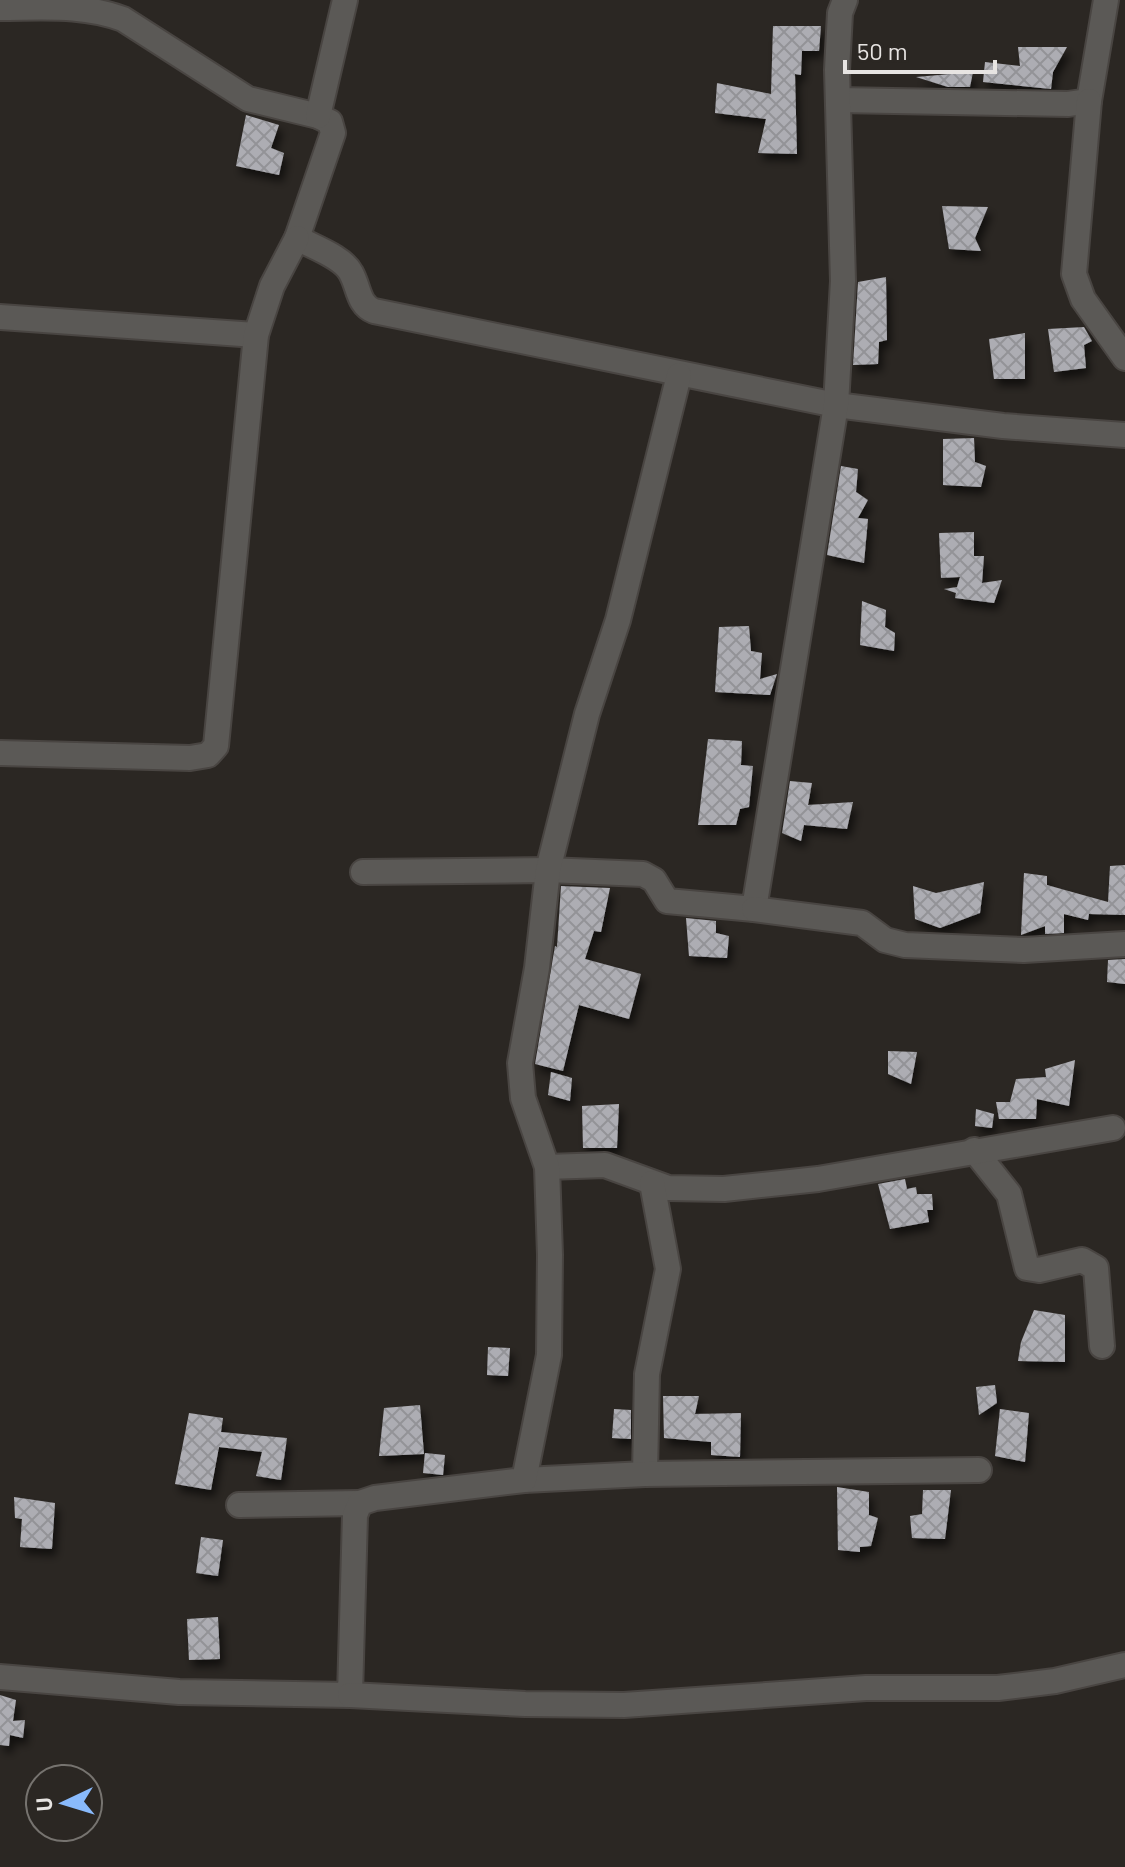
<svg xmlns="http://www.w3.org/2000/svg" width="1125" height="1867" viewBox="0 0 1125 1867" font-family="Barlow,sans-serif">
<defs>
<pattern id="building-cross-hatch" width="8" height="8" patternUnits="userSpaceOnUse" patternTransform="scale(2)"><rect width="8" height="8" fill="#adadb3"/><path d="M0 0l8 8M0 8l8-8" fill="none" stroke="#939397"/></pattern>
<filter id="shadow"><feDropShadow dx="4" dy="7" stdDeviation="4" flood-color="#0009"/></filter>
</defs>
<rect width="100%" height="100%" fill="#2b2723"/>
<g fill="url(#building-cross-hatch)" filter="url(#shadow)">
<path d="M 773,26 L 821,26 L 819,51 L 802,51 L 801,75 L 795,74 L 797,154 L 758,153 L 766,119 L 715,113 L 717,83 L 771,94 Z"/>
<path d="M 1018,47 L 1067,47 L 1053,72 L 1051,89 L 983,82 L 985,62 L 1020,66 Z"/>
<path d="M 973,72 L 970,87 L 948,87 L 916,77 Z"/>
<path d="M 246,115 L 279,125 L 271,148 L 284,153 L 279,175 L 236,166 Z"/>
<path d="M 942,206 L 988,207 L 975,238 L 981,251 L 949,249 Z"/>
<path d="M 886,277 L 887,340 L 879,342 L 878,364 L 853,365 L 858,282 Z"/>
<path d="M 1084,327 L 1092,341 L 1084,345 L 1086,368 L 1054,372 L 1048,329 Z"/>
<path d="M 1025,333 L 1025,379 L 994,379 L 989,339 Z"/>
<path d="M 974,438 L 975,462 L 986,466 L 981,487 L 943,485 L 943,439 Z"/>
<path d="M 841,466 L 858,469 L 856,492 L 868,500 L 858,518 L 868,519 L 864,563 L 827,555 Z"/>
<path d="M 974,532 L 974,556 L 984,556 L 982,583 L 1002,580 L 994,603 L 955,598 L 956,593 L 944,589 L 957,587 L 960,577 L 941,578 L 939,533 Z"/>
<path d="M 862,601 L 886,610 L 885,627 L 895,633 L 894,651 L 860,645 Z"/>
<path d="M 749,626 L 751,651 L 762,653 L 760,679 L 777,674 L 770,695 L 715,692 L 719,627 Z"/>
<path d="M 708,739 L 742,741 L 741,765 L 753,766 L 749,807 L 740,809 L 736,825 L 698,825 Z"/>
<path d="M 790,781 L 812,783 L 808,805 L 853,802 L 847,829 L 804,825 L 801,841 L 782,833 Z"/>
<path d="M 1125,865 L 1125,915 L 1089,914 L 1088,920 L 1064,914 L 1064,933 L 1045,934 L 1045,926 L 1021,935 L 1024,873 L 1047,876 L 1047,885 L 1108,902 L 1110,866 Z"/>
<path d="M 984,882 L 980,913 L 940,928 L 915,919 L 913,886 L 936,893 Z"/>
<path d="M 561,886 L 610,888 L 601,932 L 594,931 L 585,959 L 641,974 L 629,1019 L 579,1005 L 563,1071 L 535,1064 L 555,946 L 557,947 Z"/>
<path d="M 686,918 L 716,921 L 716,933 L 729,936 L 727,958 L 689,956 Z"/>
<path d="M 1125,959 L 1125,984 L 1107,982 L 1108,960 Z"/>
<path d="M 888,1051 L 917,1052 L 911,1084 L 888,1074 Z"/>
<path d="M 1075,1060 L 1069,1106 L 1037,1099 L 1036,1119 L 999,1119 L 996,1102 L 1010,1102 L 1016,1079 L 1046,1077 L 1045,1069 Z"/>
<path d="M 551,1072 L 572,1078 L 570,1101 L 548,1095 Z"/>
<path d="M 619,1104 L 617,1148 L 583,1148 L 582,1106 Z"/>
<path d="M 976,1109 L 994,1114 L 992,1128 L 975,1126 Z"/>
<path d="M 905,1179 L 907,1189 L 916,1187 L 917,1194 L 932,1194 L 933,1210 L 927,1210 L 929,1222 L 890,1229 L 878,1184 Z"/>
<path d="M 1034,1310 L 1065,1315 L 1065,1362 L 1018,1361 L 1021,1342 Z"/>
<path d="M 488,1347 L 510,1348 L 508,1376 L 487,1375 Z"/>
<path d="M 995,1385 L 997,1403 L 979,1415 L 976,1387 Z"/>
<path d="M 663,1396 L 699,1396 L 695,1414 L 741,1413 L 740,1457 L 711,1455 L 711,1442 L 664,1438 Z"/>
<path d="M 420,1405 L 424,1454 L 379,1456 L 384,1408 Z"/>
<path d="M 614,1409 L 631,1410 L 631,1439 L 612,1438 Z"/>
<path d="M 1000,1409 L 1029,1413 L 1025,1462 L 995,1456 Z"/>
<path d="M 189,1413 L 223,1418 L 221,1432 L 287,1438 L 281,1480 L 256,1476 L 262,1452 L 219,1447 L 211,1490 L 175,1484 Z"/>
<path d="M 425,1453 L 445,1455 L 443,1475 L 423,1473 Z"/>
<path d="M 837,1487 L 869,1492 L 869,1515 L 878,1518 L 871,1546 L 860,1547 L 860,1552 L 838,1550 Z"/>
<path d="M 923,1490 L 951,1490 L 945,1539 L 912,1538 L 910,1516 L 922,1514 Z"/>
<path d="M 14,1497 L 55,1503 L 52,1549 L 20,1547 L 22,1519 L 15,1518 Z"/>
<path d="M 201,1537 L 223,1540 L 218,1576 L 196,1573 Z"/>
<path d="M 218,1617 L 220,1659 L 189,1660 L 187,1619 Z"/>
<path d="M 0,1695 L 16,1700 L 13,1721 L 25,1720 L 23,1738 L 10,1735 L 9,1746 L 0,1745 Z"/>
</g>
<g fill="none" stroke-linecap="round" stroke-linejoin="round">
<g stroke="#494542" stroke-width="28">
<g id="minor">
<path d="M 0,8 C 42,8 83,4 123,19 L 248,99 L 318,116 L 330,122 L 333,133 L 297,238 C 313,247 343,257 351,273 C 359,287 358,305 374,311 L 836,405 L 1003,426 L 1125,435"/>
<path d="M 838,100 L 1068,104 L 1089,101 L 1106,0"/>
<path d="M 1089,101 L 1074,274 L 1083,299 L 1125,358"/>
<path d="M 318,116 L 345,0"/>
<path d="M 0,317 L 256,335"/>
<path d="M 0,753 L 190,758 L 208,755 L 216,746 L 256,335 L 272,286 L 297,238"/>
<path d="M 363,872 L 548,870 L 643,874 L 654,880 L 667,901 L 754,909 L 836,405 L 843,281 L 837,70 L 840,13 L 845,0"/>
<path d="M 754,909 L 862,923 L 885,940 L 905,945 L 1024,950 L 1125,944"/>
<path d="M 974,1150 L 1009,1194 L 1027,1268 L 1039,1270 L 1082,1260 L 1096,1268 L 1102,1346"/>
<path d="M 547,1167 L 605,1165 L 668,1188 L 724,1189 L 818,1179 L 1113,1128"/>
<path d="M 645,1474 L 647,1374 L 668,1269 L 652,1183"/>
<path d="M 524,1480 L 645,1474 L 979,1470"/>
<path d="M 239,1505 L 360,1503"/>
<path d="M 0,1677 L 179,1692 L 350,1695 L 355,1515 L 360,1503 L 375,1498 L 524,1480 L 549,1355 L 550,1255 L 547,1167 L 523,1098 L 520,1063 L 537,968 L 548,870 L 587,714 L 618,620 L 679,375"/>
<path d="M 350,1695 L 525,1704 L 624,1705 L 866,1688 L 998,1688 L 1055,1681 L 1125,1665"/>
</g>
</g>
<use href="#minor" stroke="#5b5956" stroke-width="24"/>
</g>
<g transform="translate(64 1803) rotate(266)"><circle r="38" fill="#2b2723" stroke="#76736f" stroke-width="2"/>
<path d="M0-6L14 30L0 20L-14 30Z" fill="#89bafc"/>
<text y="-12" font-size="22" font-weight="bold" text-anchor="middle" fill="#e7e4e2">U</text>
</g>
<path d="M845 60v12h150v-12" fill="none" stroke="#e7e4e2" stroke-width="4"/>
<text x="857" y="60" font-size="24" fill="#e7e4e2" stroke="#2b2723" stroke-width="6" paint-order="stroke">50 m</text>
</svg>
